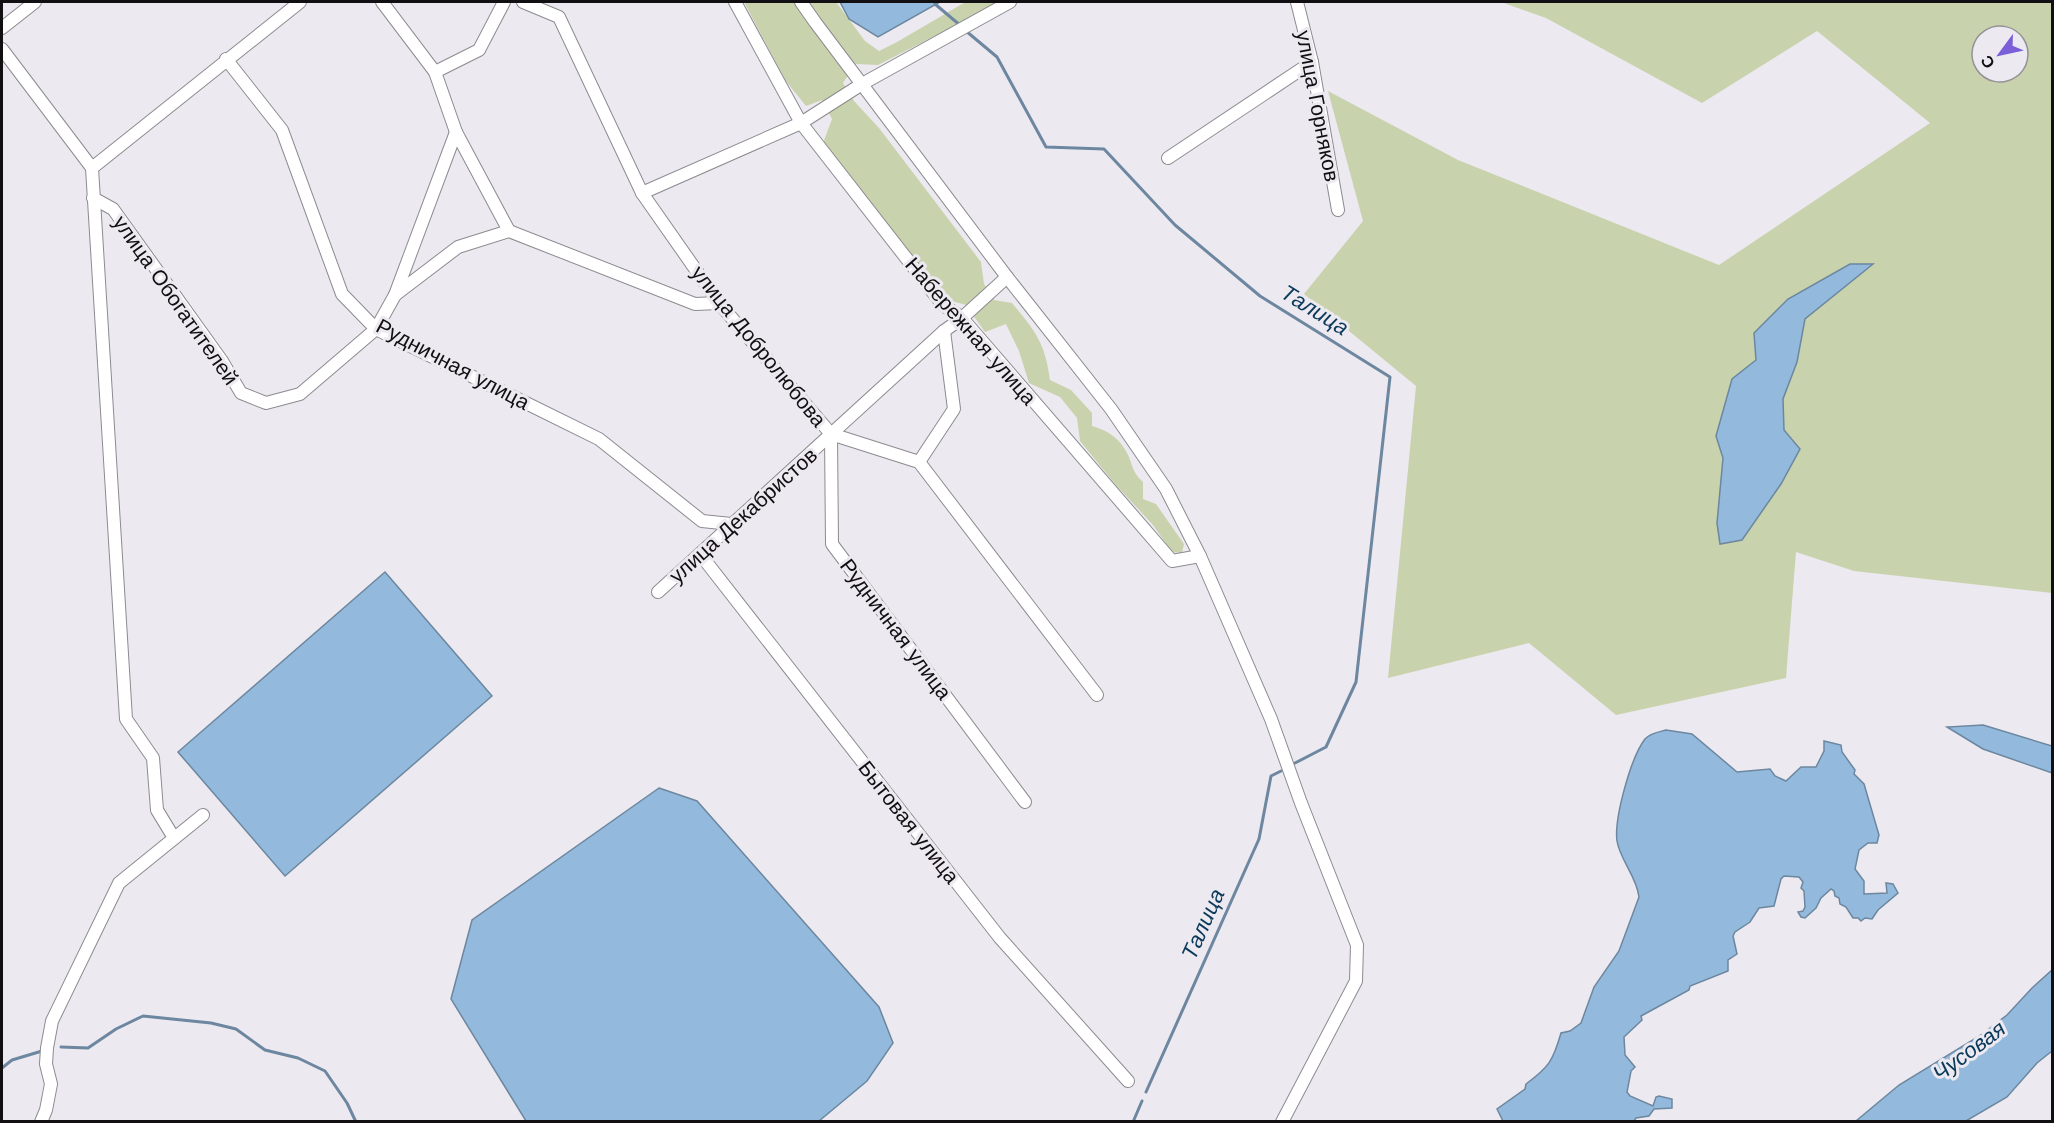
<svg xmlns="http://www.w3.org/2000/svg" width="2054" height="1123" viewBox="0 0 2054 1123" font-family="'Work Sans',sans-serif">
<rect width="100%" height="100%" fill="#ede9f0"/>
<g fill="#c8d3ad" fill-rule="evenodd">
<path d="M 744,2 L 836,2 L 865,41 L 879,51 L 897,42 L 962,4 L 967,2 L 993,2 L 995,5 L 878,65 L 855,64 L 843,83 L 854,101 L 879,128 L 981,262 L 984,284 L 994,300 L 1012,303 C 1035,331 1045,342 1050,380 L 1071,390 L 1092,413 L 1092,426 C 1105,430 1116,435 1124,448 C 1133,461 1130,470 1143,482 L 1143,499 L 1156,504 L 1184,544 L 1182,553 L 1172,552 L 1153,525 L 1115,484 L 1080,441 L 1077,418 L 1060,397 L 1029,383 L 1019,351 L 1006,324 L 985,332 L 966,305 L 948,300 L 823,143 L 832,119 L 822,100 L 806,106 L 785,80 Z"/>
<path d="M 1501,2 L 2052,2 L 2052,593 L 1854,571 L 1796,552 L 1786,678 L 1616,715 L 1529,643 L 1388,678 L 1416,386 L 1304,294 L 1363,221 L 1328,91 L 1458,160 L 1719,265 L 1930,123 L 1817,31 L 1702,103 L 1546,18 ZM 1982,36 L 2018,36 L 2018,72 L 1982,72 Z"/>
</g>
<g fill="#93badc" stroke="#6c879f" stroke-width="1.5">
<path d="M 840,2 L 940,2 L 878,37 L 849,19 Z"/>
<path d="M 1850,264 L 1873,264 L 1805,319 L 1797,362 L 1783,399 L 1784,430 L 1800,449 L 1781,484 L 1742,540 L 1720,544 L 1717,523 L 1723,458 L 1716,436 L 1732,379 L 1756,360 L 1754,333 L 1788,299 Z"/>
<path d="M 385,572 L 492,696 L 285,876 L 178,752 Z"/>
<path d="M 1983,725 L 2052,746 L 2052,773 L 1983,749 L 1947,727 Z"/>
<path d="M 1666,730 L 1692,734 L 1737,772 L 1770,769 L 1775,776 L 1786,781 L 1801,767 L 1816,767 L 1824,751 L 1824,741 L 1841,745 L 1842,752 L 1855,770 L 1854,774 L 1864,784 L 1879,835 L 1877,843 L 1868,843 L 1859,850 L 1855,869 L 1864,881 L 1864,894 L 1887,893 L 1886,883 L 1893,884 L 1898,893 L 1878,910 L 1872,919 L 1865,918 L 1861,921 L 1858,918 L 1853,918 L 1846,907 L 1840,904 L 1839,898 L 1835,896 L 1834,891 L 1831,889 L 1821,898 L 1816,908 L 1805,918 L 1801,917 L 1798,912 L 1803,911 L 1805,907 L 1804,891 L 1801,888 L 1803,882 L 1799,877 L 1784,876 L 1781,879 L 1774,906 L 1759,908 L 1750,922 L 1735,932 L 1733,936 L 1737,954 L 1728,960 L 1728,971 L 1690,986 L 1689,990 L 1641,1016 L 1642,1020 L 1624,1037 L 1625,1055 L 1635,1067 L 1631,1071 L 1627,1092 L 1630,1096 L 1653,1106 L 1656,1097 L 1659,1096 L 1672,1099 L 1672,1108 L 1654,1109 L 1649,1116 L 1636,1118 L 1634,1121 L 1503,1121 L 1497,1109 L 1525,1089 L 1526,1084 C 1549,1067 1553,1061 1561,1033 L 1570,1031 L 1581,1023 L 1594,987 L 1619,951 L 1639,897 C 1637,877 1620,860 1617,841 C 1614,818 1631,757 1645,739 C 1650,733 1659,732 1666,730 Z"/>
<path d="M 659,788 L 697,801 L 879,1007 L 893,1043 L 867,1081 L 819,1121 L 526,1121 L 451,999 L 472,920 Z"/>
<path d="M 2052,970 L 2052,1051 L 2037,1063 L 2007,1097 L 1966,1121 L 1856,1121 L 1899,1085 L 1981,1035 L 2007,1015 L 2032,988 Z"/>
</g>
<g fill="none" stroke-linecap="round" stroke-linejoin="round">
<g stroke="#6c879f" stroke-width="3">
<path d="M 936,2 L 935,4 L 961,26"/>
<path d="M 966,31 L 997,57 L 1046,147 L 1104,149 L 1175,225 L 1260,296 L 1390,377 L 1356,682 L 1326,747 L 1295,763"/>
<path d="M 61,1047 L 88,1048 L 116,1029 L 143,1016 L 211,1023 L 236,1029 L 265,1050 L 298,1058 L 325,1071 L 347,1103 L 356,1122"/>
<path d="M 2,1068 L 12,1060 L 42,1051"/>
<path d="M 1146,1092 L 1259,839 L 1271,776 L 1281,771"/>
<path d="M 1133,1122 L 1142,1101"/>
</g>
<g stroke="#8d8a90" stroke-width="14">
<g id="minor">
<path d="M 382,2 L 435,72 L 456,132 L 509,231"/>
<path d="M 523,2 L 559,17 L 642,193 L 719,303 L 831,434 L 919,462 L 1097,695"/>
<path d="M 735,2 L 801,123 L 942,304 L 962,318 L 1172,561 L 1200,556"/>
<path d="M 801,2 L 815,22 L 1007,277 L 1111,409 L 1166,489 L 1200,556 L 1271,719 L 1301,803 L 1357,945 L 1356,981 L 1282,1122"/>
<path d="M 1297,2 L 1312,62 L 1338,210"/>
<path d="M 2,28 L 35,2"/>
<path d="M 2,49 L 92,168 L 126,719 L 153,758 L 157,810 L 174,838"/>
<path d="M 226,59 L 282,130 L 342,294 L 376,329 L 599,439 L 702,521 L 731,524"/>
<path d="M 435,72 L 479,50 L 504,2"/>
<path d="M 1168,158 L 1312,62"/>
<path d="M 92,168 L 300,2"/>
<path d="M 642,193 L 801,123 L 862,84 L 1010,2"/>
<path d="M 93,198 L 113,209 L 222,361 L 241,393 L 266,403 L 300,394 L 376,329 L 395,295 L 456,132"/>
<path d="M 395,295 L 458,247 L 509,231 L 695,304 L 719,303"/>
<path d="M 831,434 L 832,544 L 1025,802"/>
<path d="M 919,462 L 954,409 L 944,331"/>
<path d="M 700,554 L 1000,938 L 1128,1081"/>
<path d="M 658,592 L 944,331 L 962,318 L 1007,277"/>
<path d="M 41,1122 L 46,1110 L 51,1084 L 46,1064 L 47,1048 L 52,1021 L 119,883 L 203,815"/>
</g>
</g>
<use href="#minor" stroke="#fff" stroke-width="12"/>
</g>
<g text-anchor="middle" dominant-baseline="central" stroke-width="6" stroke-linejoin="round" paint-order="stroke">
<g font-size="21" fill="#110f11" stroke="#ede9f0">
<text transform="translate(1318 106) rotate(79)">улица Горняков</text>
<text transform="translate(176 300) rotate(55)">улица Обогатителей</text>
<text transform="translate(971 331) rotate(49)">Набережная улица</text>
<text transform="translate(759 346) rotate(51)">улица Добролюбова</text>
<text transform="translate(453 364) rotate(28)">Рудничная улица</text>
<text transform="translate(743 515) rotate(-42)">улица Декабристов</text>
<text transform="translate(896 629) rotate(53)">Рудничная улица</text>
<text transform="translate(909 822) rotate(52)">Бытовая улица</text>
</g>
<g font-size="22" font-style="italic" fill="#0a395a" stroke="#ede9f0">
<text transform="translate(1315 310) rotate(32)">Талица</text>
<text transform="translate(1203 924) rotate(-66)">Талица</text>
<text transform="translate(1969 1051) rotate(-37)">Чусовая</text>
</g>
</g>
<rect width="2054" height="1123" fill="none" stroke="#110f11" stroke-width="6"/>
<g transform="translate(2000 54) rotate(237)"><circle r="28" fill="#ede9f0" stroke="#959297" stroke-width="1.5"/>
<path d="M0-4.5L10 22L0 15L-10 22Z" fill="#7a5fd9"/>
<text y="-9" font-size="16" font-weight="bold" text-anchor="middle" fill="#110f11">С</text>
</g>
</svg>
